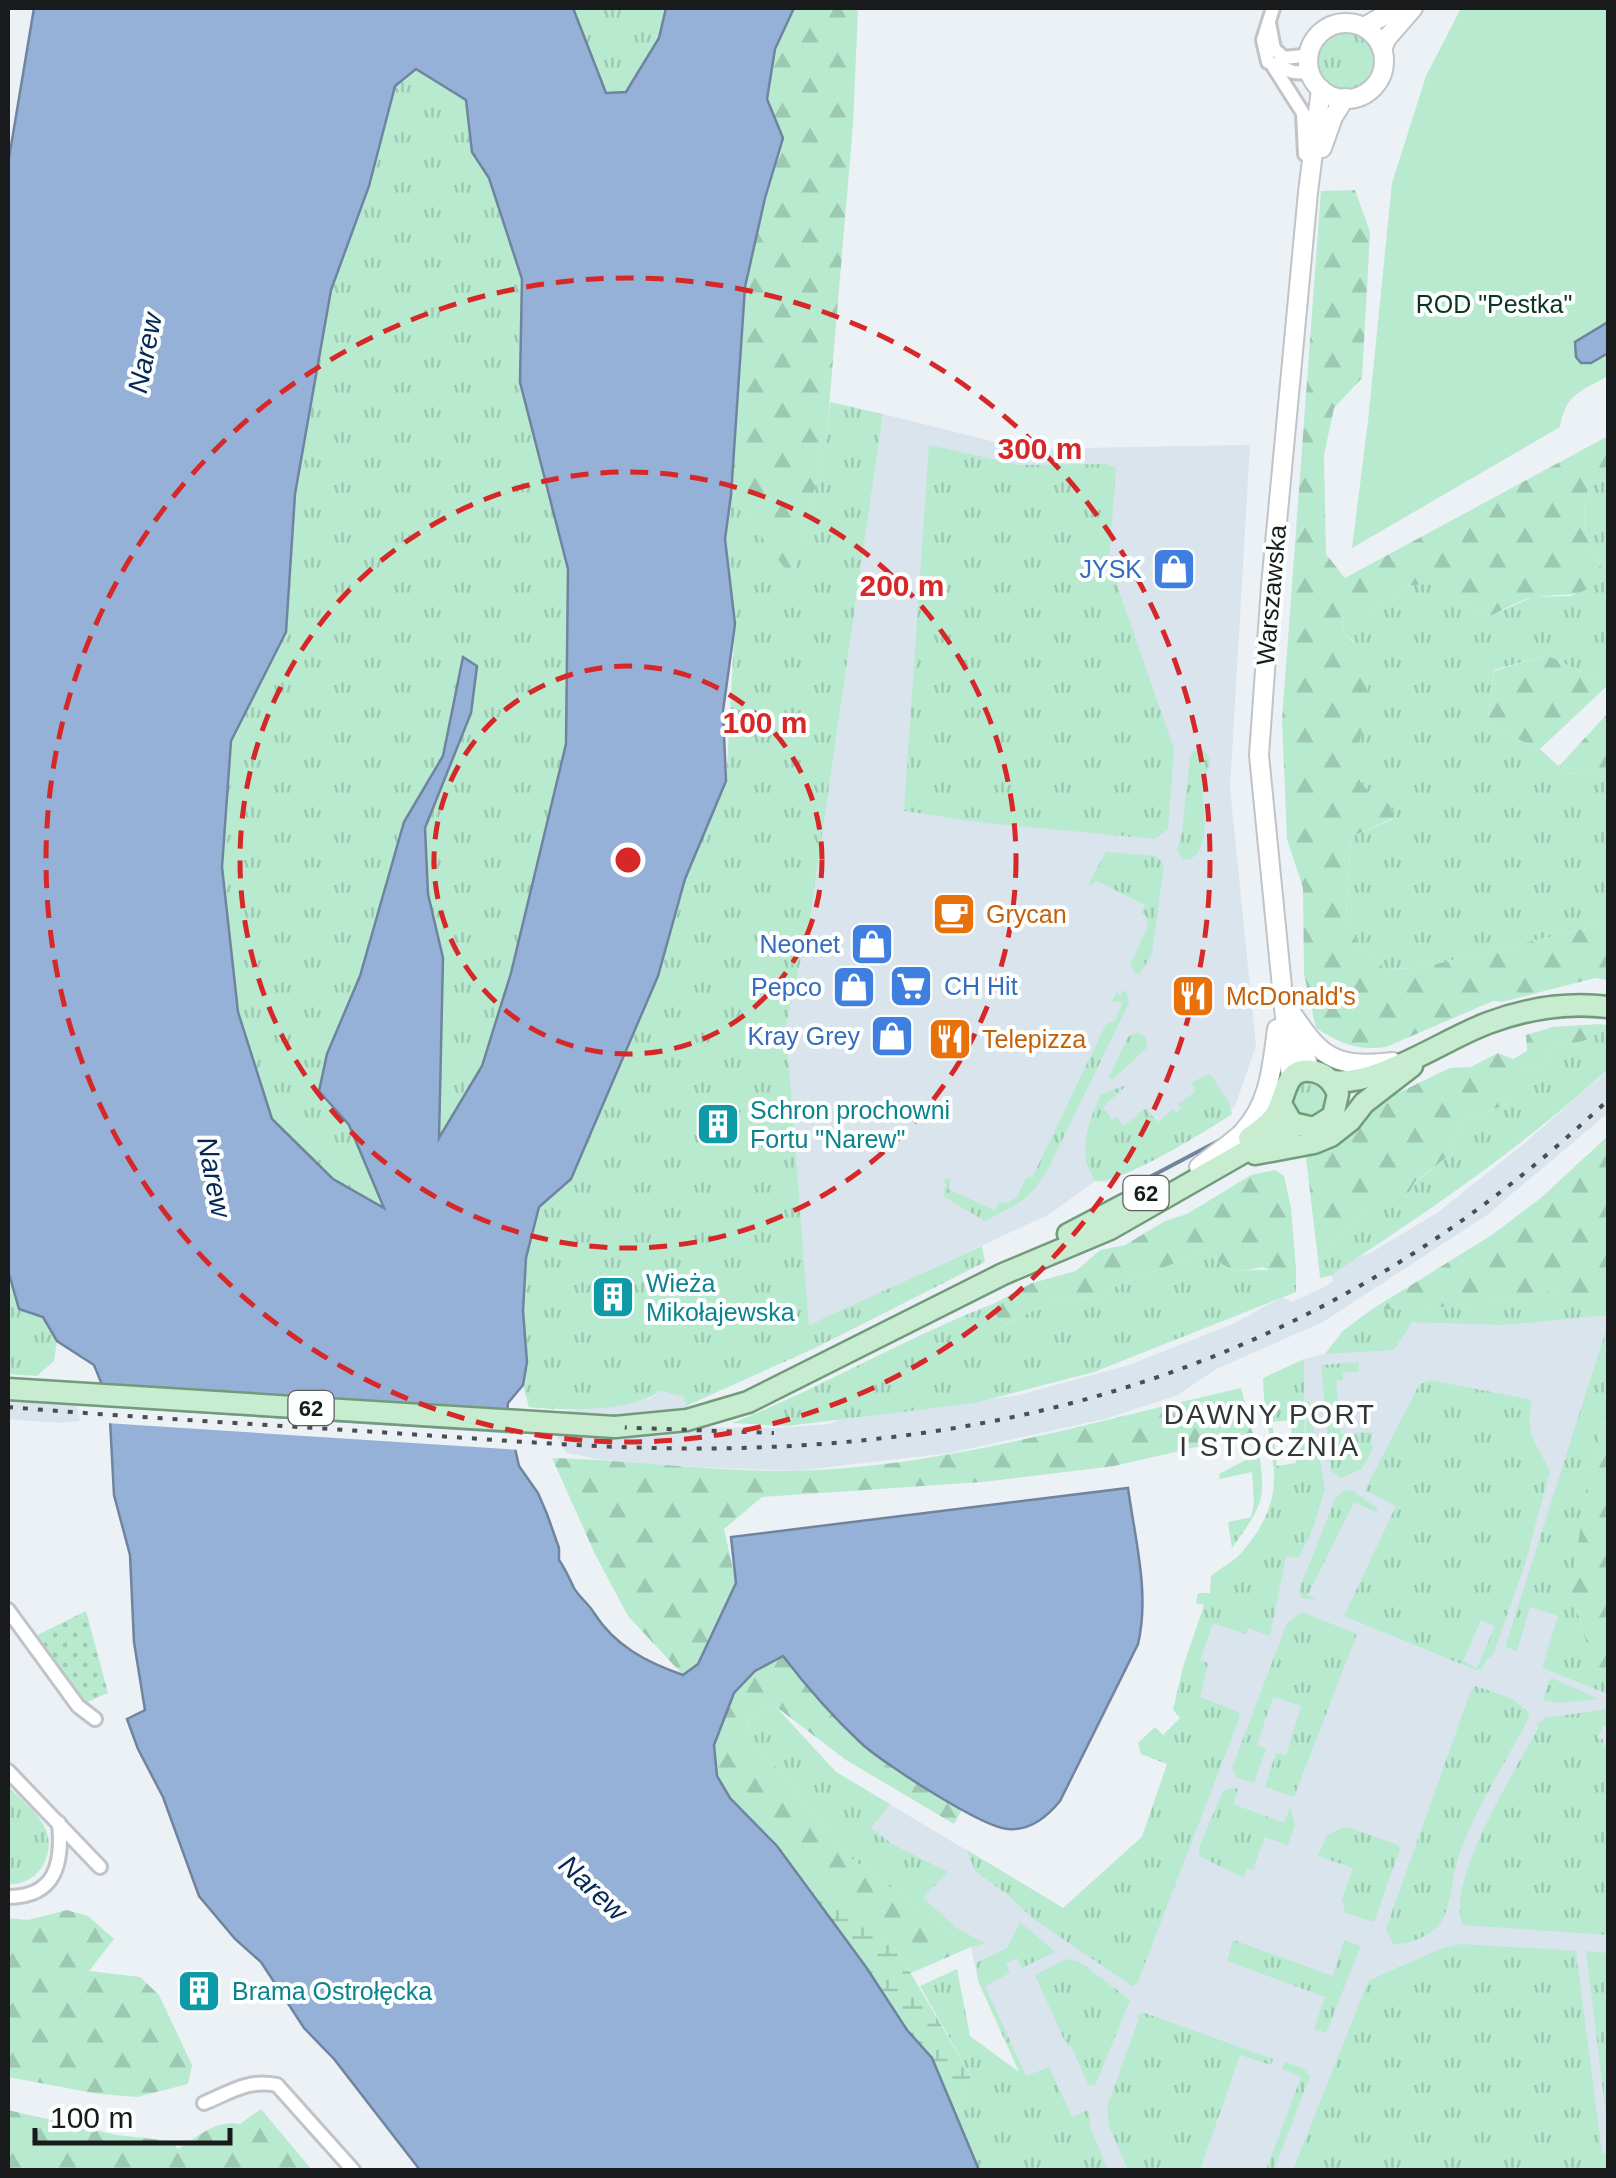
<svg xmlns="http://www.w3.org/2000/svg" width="1616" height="2178" viewBox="0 0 1616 2178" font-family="Helvetica,sans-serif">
<defs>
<pattern id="grass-tufts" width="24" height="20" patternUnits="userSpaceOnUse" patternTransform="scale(2.5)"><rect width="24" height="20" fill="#b8ead0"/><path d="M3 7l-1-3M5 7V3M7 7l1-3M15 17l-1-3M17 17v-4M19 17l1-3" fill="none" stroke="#9dc8b2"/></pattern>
<pattern id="forest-firs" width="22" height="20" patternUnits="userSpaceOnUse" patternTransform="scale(2.5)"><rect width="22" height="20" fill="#b8ead0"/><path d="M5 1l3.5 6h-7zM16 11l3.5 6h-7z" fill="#9dc8b2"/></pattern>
<pattern id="wetland-marsh" width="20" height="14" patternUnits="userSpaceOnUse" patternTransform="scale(2.5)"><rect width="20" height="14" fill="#b8ead0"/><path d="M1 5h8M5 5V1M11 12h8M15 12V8" fill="none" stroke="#9dc8b2"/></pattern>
<pattern id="park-dots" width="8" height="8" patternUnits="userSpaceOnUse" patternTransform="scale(2.5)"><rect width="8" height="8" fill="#b8ead0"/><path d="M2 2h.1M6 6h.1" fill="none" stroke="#9dc8b2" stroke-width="1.8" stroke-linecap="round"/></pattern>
</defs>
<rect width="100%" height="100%" fill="#ecf1f5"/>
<g fill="#d9e4ed">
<path d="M 883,414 L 1023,449 L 1250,445 L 1230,788 L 1256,1046 L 1235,1106 L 1220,1122 L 1107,1182 L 1095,1181 L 1050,1214 L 809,1326 L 786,1026 L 810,918 Z"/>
<path d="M 1608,1070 L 1608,1113 L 1487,1215 L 1323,1322 L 1216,1369 L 1178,1395 L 1105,1419 L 950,1453 L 795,1471 L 652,1465 L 597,1459 L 567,1453 L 551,1428 L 564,1418 L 564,1411 L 649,1399 L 660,1391 L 683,1396 L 686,1406 L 691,1408 L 696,1427 L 778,1428 L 830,1424 L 838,1420 L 1019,1395 L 1129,1365 L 1235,1323 L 1282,1297 L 1292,1302 L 1326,1286 L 1333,1281 L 1330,1268 L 1372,1252 L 1437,1213 L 1526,1142 Z"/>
<path d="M 1608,1136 L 1608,1407 L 1589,1472 L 1594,1669 L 1608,1671 L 1608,2170 L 1089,2170 L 1021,2074 L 978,1981 L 971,1947 L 844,1853 L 775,1706 L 836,1772 L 1063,1908 L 1142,1837 L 1199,1674 L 1183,1667 L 1306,1482 L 1304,1359 L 1325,1354 L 1343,1331 L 1371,1310 L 1492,1235 L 1541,1198 Z"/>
<path d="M 8,1378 L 58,1381 L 58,1387 L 76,1404 L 80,1421 L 59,1423 L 8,1419 Z"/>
</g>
<g fill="url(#grass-tufts)" fill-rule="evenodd">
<path d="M 573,8 L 666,8 L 659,38 L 625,92 L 605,93 Z"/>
<circle cx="1346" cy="61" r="29"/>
<path d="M 416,69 L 466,99 L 472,152 L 489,178 L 522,279 L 520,382 L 568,569 L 566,744 L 511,973 L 482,1066 L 439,1140 L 443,958 L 428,894 L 425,828 L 471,713 L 463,657 L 443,756 L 404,822 L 360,976 L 327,1054 L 319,1091 L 349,1125 L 385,1209 L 333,1179 L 272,1119 L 238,1012 L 222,867 L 231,741 L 286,632 L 295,494 L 331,290 L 369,186 L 395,86 Z"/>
<path d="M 830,402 L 883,414 L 810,918 L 786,1026 L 809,1325 L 982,1246 L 985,1262 L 815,1348 L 686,1406 L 683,1396 L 660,1391 C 632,1412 563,1411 529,1407 L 523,1385 L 527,1362 L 523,1311 L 526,1256 L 539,1206 L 571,1178 L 634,1032 L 670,934 L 685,879 L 726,781 L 735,624 L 725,539 L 731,495 L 792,577 L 826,442 Z"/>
<path d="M 929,445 L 1019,465 L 1107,464 L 1116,468 L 1109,562 L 1174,749 L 1168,829 L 1155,839 L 987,823 L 904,811 Z"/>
<path d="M 1591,480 L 1608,481 L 1608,685 L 1547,655 L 1494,670 L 1487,725 L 1540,749 L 1566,773 L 1608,777 L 1608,923 L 1419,968 L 1385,969 L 1358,945 L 1346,914 L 1351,837 L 1393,819 L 1365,788 L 1356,773 L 1354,642 L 1344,633 L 1343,614 L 1379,609 L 1405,586 L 1447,581 L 1459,603 L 1490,616 L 1533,597 L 1571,596 L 1605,574 C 1584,537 1578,521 1591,480 Z"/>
<path d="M 1204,750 L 1211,761 C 1209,768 1204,776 1203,784 C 1200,809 1215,841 1190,860 L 1183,859 L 1177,851 L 1182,833 L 1190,756 L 1193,751 Z"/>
<path d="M 1106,852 L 1156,856 L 1164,865 L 1152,953 L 1140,974 L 1134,972 L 1130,964 L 1147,929 L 1147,917 L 1141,913 L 1145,905 L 1097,881 L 1090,886 L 1089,883 Z"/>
<path d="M 1126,990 L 1129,1003 L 1046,1173 L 1033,1191 L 1019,1203 L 985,1221 L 946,1198 L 943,1195 L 946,1184 L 943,1182 L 948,1178 L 951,1180 L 948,1189 L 994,1210 L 1000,1202 L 1007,1203 L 1017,1197 L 1026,1178 L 1033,1176 L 1106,1024 L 1115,1021 L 1123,1002 L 1112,1002 L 1116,992 L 1119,995 Z"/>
<path d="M 1599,1024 L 1608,1025 L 1608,1069 C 1522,1148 1427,1212 1330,1276 L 1320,1278 L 1318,1259 L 1357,1221 L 1374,1196 L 1406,1198 L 1415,1183 L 1452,1153 L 1458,1123 L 1507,1104 L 1518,1069 L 1541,1065 L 1554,1048 L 1590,1039 Z"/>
<path d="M 1138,1032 L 1146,1038 L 1147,1048 L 1113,1079 L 1108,1079 L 1128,1037 Z"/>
<path d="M 1210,1074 L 1228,1100 L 1232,1114 C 1206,1131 1123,1183 1096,1181 C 1076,1154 1088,1123 1101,1094 L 1127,1085 L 1103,1107 L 1112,1120 L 1117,1117 L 1124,1126 L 1145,1108 L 1158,1122 L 1173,1109 L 1177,1113 L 1181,1108 L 1178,1104 L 1195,1092 L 1192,1082 Z"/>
<circle cx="1309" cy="1100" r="19"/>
<path d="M 1203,1252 L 1235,1272 C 1259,1268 1273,1272 1296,1269 L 1296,1292 L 1094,1372 L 975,1403 L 787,1426 L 732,1423 C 822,1388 904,1338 993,1304 L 1001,1327 C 1033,1311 1062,1292 1098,1299 L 1114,1287 Z"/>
<path d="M 8,1270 L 19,1309 L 43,1317 L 57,1341 L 54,1361 L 37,1376 L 8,1374 Z"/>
<path d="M 1560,1289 L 1608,1305 L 1608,1315 L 1502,1325 L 1412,1322 L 1394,1350 L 1325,1354 L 1343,1331 L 1371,1310 L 1482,1305 Z"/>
<path d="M 1608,1324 L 1608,1407 L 1589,1472 L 1571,1589 L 1594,1669 L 1608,1671 L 1608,1694 L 1542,1668 L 1558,1616 L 1530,1607 L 1517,1651 L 1505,1647 Z"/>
<path d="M 1304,1359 L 1305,1449 L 1308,1398 L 1325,1488 L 1314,1525 L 1299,1558 L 1286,1556 L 1270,1636 L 1248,1628 L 1246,1634 L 1213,1623 L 1200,1660 L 1208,1663 L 1200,1697 L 1239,1712 L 1239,1719 L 1137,1984 L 1132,1986 L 1035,1920 L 1008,1895 L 975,1871 L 967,1850 L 1063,1908 L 1142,1837 L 1167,1764 L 1141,1754 L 1138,1743 L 1155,1727 L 1163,1735 L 1180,1718 L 1173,1710 L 1183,1667 L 1204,1605 L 1196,1603 L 1198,1593 L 1210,1593 L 1211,1576 C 1220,1568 1235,1561 1242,1552 C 1298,1487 1264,1451 1263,1378 ZM 1290,1420 L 1296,1463 L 1277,1466 L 1272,1422 Z"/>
<path d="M 1358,1362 L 1359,1371 L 1343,1373 L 1343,1380 L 1336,1381 L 1341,1434 L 1373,1432 L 1371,1445 L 1374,1446 L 1362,1469 L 1341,1478 L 1331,1471 L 1321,1365 Z"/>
<path d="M 1429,1380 L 1529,1399 L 1532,1403 C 1524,1433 1537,1444 1550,1471 L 1525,1564 L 1493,1655 L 1486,1660 L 1482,1668 L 1476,1670 L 1344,1616 L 1396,1506 L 1365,1490 L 1419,1385 ZM 1481,1620 L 1495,1626 L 1477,1668 L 1463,1661 Z"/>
<path d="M 1259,1453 C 1267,1503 1260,1508 1232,1548 L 1228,1522 L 1251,1517 L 1254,1503 L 1252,1472 L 1220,1479 L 1219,1474 Z"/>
<path d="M 1344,1490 L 1353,1491 L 1378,1509 L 1376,1512 L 1354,1502 L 1308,1595 L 1317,1600 L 1302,1598 L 1299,1590 L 1335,1499 Z"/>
<path d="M 1302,1612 L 1357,1634 L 1294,1797 L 1265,1787 L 1276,1753 L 1286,1755 L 1301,1706 L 1273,1697 L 1257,1745 L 1266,1749 L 1254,1783 L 1236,1777 L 1232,1768 L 1287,1623 Z"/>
<path d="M 1552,1678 L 1599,1699 L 1559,1703 L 1543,1700 L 1549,1680 Z"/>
<path d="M 1476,1686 L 1512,1699 L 1529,1712 L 1528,1719 C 1506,1762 1478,1804 1461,1849 C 1453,1870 1452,1898 1444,1917 C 1437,1932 1411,1946 1393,1944 L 1386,1929 L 1471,1690 Z"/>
<path d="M 775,1706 L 836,1772 L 890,1804 L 871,1828 L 892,1844 L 948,1872 L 923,1898 L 958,1929 L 985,1943 L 971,1947 L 844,1853 L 777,1768 L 745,1740 L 750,1716 Z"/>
<path d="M 1608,1709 L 1608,1726 L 1603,1726 L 1598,1738 L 1603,1739 L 1603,1745 L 1608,1746 L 1608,1935 L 1463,1925 C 1444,1883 1517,1767 1539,1727 L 1536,1725 L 1545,1718 Z"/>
<path d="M 8,1786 C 20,1799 38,1812 45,1828 C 58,1855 36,1887 8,1884 Z"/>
<path d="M 1231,1788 L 1238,1789 L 1233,1804 L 1284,1823 L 1290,1807 L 1295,1825 L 1288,1845 L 1265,1837 L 1253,1870 L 1247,1868 L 1244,1878 L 1199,1856 L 1200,1845 L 1223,1791 Z"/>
<path d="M 1341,1828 L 1350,1828 L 1398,1845 L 1400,1849 L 1374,1922 L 1343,1912 L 1345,1904 L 1341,1902 L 1353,1868 L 1318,1856 L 1327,1835 Z"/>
<path d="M 1020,1922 L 1055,1952 L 1022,1968 L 1017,1958 L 1006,1963 L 1010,1973 L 985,1986 L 1026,2076 L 1049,2067 L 1072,2117 L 1088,2110 L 1091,2129 L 1108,2170 L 979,2170 L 954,2113 L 971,2076 L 920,1986 L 957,1969 L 970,2036 L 1019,2072 L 978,1981 L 976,1963 L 1007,1948 Z"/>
<path d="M 1233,1940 L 1333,1976 L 1344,1940 L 1361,1946 L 1326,2033 L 1314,2029 L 1325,1997 L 1227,1961 Z"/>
<path d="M 1461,1944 L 1576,1951 L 1602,2153 L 1608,2153 L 1608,2170 L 1293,2170 L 1368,1981 L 1440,1949 Z"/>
<path d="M 1586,1951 L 1607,1953 L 1608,1966 L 1608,2131 Z"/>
<path d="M 1066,1959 L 1080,1962 L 1130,2000 L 1095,2086 L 1088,2084 L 1071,2046 L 1067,2046 L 1035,1975 Z"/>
<path d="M 1142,2012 L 1273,2059 L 1271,2065 L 1240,2055 L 1200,2170 L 1128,2170 L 1109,2126 L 1107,2107 L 1139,2018 L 1136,2017 Z"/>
<path d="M 1285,2062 L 1303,2068 L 1310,2076 L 1274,2170 L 1266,2170 L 1301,2077 L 1282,2069 Z"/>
</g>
<g fill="url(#forest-firs)">
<path d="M 794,8 L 858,8 L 853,125 L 826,442 L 792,578 L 731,495 L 745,287 L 765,198 L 783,138 L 767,99 L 775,49 Z"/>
<path d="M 1355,190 L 1370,232 L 1362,378 L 1334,408 L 1324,455 L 1326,554 L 1345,578 L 1608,436 L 1608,481 L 1591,480 C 1578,521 1584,537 1605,574 C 1580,601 1570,592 1537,597 C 1521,599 1505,609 1490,616 L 1459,603 L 1446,582 L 1405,586 L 1379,609 L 1343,615 L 1344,633 C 1390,677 1356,721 1357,770 C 1357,780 1366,789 1373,796 L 1385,797 L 1393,811 L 1393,818 L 1351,837 L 1346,914 L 1358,945 L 1385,969 L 1419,968 L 1608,923 L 1608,980 L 1595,978 L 1502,1002 L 1493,1001 L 1386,1047 C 1358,1051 1339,1043 1316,1028 L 1304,974 L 1303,888 L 1287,839 L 1282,720 L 1321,191 Z"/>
<path d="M 1547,655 L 1608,685 L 1540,749 L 1487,725 L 1494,671 Z"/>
<path d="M 1608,713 L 1608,777 L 1566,773 L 1559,766 Z"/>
<path d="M 1599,1024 L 1591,1039 L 1554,1048 L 1541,1065 L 1519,1069 L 1507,1104 L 1458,1123 L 1452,1153 L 1415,1182 L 1406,1198 L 1390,1204 L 1374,1197 L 1357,1221 L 1318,1259 L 1306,1158 L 1314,1151 L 1375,1104 L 1450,1068 L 1471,1067 L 1498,1053 L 1513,1059 L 1527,1051 L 1526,1035 L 1553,1027 Z"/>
<path d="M 1608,1136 L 1608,1305 L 1559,1289 L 1482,1305 L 1371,1310 L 1492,1235 L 1541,1198 Z"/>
<path d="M 1275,1170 L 1284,1176 L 1291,1208 L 1296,1269 L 1273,1272 L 1263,1267 L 1235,1272 L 1203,1252 L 1114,1287 L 1098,1299 C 1062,1292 1032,1312 1000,1327 L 993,1304 L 1032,1283 L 1076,1271 L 1100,1250 L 1125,1245 L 1165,1221 L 1187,1214 L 1251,1175 Z"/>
<path d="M 1241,1388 L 1253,1434 L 1114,1466 L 982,1482 L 762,1497 L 724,1529 L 736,1583 L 698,1664 L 683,1675 L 628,1616 L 595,1554 L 552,1458 C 633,1460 713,1472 794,1471 C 945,1467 1095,1421 1241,1388 Z"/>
<path d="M 1608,1407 L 1608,1671 L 1594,1669 L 1571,1589 L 1589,1472 Z"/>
<path d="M 783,1656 L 863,1745 L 962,1810 L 954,1824 L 846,1760 L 775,1706 L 750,1716 L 745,1740 L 777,1768 L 844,1853 L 971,1947 L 911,1973 L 899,1953 C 861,1920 730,1816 717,1775 C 707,1740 728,1692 756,1671 C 764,1665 774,1661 783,1656 Z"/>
<path d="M 67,1910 L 88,1916 L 114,1939 L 89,1971 L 140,1977 L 159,1995 L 192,2065 L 188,2084 L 137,2097 L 99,2094 L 8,2077 L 8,1918 L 28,1920 Z"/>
<path d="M 261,2109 L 312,2170 L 8,2170 L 8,2110 L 117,2135 L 171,2141 L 178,2149 C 197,2137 216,2119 240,2124 Z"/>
</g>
<path fill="url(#wetland-marsh)" d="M 777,1846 L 899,1953 L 971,2076 L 954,2113 L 932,2058 L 907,2030 L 866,1967 Z"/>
<path fill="url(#park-dots)" d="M 86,1611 L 108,1693 L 78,1706 L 29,1639 Z"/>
<path fill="#b8ead0" d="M 1461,8 L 1608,8 L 1608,376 C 1580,392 1566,393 1560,427 L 1352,548 L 1368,421 L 1392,183 L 1426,76 Z"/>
<g fill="#96b1d7" stroke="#70849f" stroke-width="2.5" fill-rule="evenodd">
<path d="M 34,8 L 573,8 L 606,93 L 626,92 L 659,38 L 666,8 L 794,8 L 775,49 L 767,99 L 783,138 L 765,198 L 745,287 L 731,495 L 725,539 L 735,624 L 723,711 L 726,781 L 685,879 L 658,976 L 571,1179 L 539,1207 L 526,1258 L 523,1311 L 527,1362 L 523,1385 L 508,1403 L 507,1413 L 519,1466 L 538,1493 L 547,1514 L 559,1548 L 559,1560 C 566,1570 569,1578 574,1588 C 579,1597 589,1604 594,1613 C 615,1646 646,1662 683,1675 L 698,1664 L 736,1583 L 731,1537 L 1128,1488 C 1135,1539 1150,1594 1138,1644 L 1060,1801 C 1047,1817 1030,1831 1008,1829 C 983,1828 881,1762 861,1743 C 833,1717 806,1686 783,1656 L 755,1671 L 734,1693 L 714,1745 L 717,1776 L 730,1798 L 777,1846 L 866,1967 L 907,2030 L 932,2058 L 979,2170 L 420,2170 L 334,2059 L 304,2028 L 261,1962 L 235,1939 L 199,1896 L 163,1797 L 138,1749 L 127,1719 L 145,1710 L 134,1642 L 130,1555 L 114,1495 L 110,1420 L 103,1387 L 94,1365 L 57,1341 L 43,1317 L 19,1309 L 8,1270 L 8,164 ZM 416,69 L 466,100 L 472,152 L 489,178 L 522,279 L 520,382 L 568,569 L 566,744 L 511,973 L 482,1066 L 439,1138 L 443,958 L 428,894 L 425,828 L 471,713 L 477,666 L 463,657 L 443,756 L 404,822 L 360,976 L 327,1054 L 319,1091 L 349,1125 L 384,1208 L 333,1179 L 272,1119 L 238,1012 L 222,867 L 231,741 L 286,632 L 295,494 L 331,290 L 369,186 L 395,86 Z"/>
<path d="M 1608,322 L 1608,353 L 1591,363 L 1581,363 L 1576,357 L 1575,342 Z"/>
</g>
<path fill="#ecf1f5" d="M 102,1407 L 517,1434 L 520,1450 L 106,1423 Z"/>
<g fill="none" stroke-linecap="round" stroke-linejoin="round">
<path stroke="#70849f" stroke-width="4" d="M 1129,1188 L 1222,1139"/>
<g stroke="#c0c4c8" stroke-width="18">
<g id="street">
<path d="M 1273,8 L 1263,40 L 1268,62 L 1293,72 L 1310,73"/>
<path d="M 1269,23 L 1274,49 L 1284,58 L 1302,56 L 1310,50"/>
<path d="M 1273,66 L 1303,113 L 1305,154"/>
<path d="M 8,1610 L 78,1706 L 95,1719"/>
<path d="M 8,1771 L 100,1867"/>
<path d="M 8,1897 C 56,1897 63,1863 59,1823"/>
<path d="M 204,2103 C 231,2092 248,2079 277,2085 L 353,2170"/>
</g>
</g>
<g stroke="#c0c4c8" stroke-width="22">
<g id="secondary">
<circle cx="1346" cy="61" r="38"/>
<path d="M 1364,27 L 1397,8"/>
<path d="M 1382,49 L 1387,38 L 1413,8"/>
<path d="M 1322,148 L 1333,117 L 1345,98"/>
<path d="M 1283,1001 C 1319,1052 1326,1070 1393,1062"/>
<path d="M 1292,1027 L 1311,1071"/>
<path d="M 1291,1078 L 1259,755 L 1271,586 L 1308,192 L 1321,89"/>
<path d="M 1199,1167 C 1213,1155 1230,1145 1243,1132 C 1270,1103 1272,1066 1277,1029"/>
</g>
</g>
<g stroke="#719b7b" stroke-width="25">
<g id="primary">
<path d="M 1331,1081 C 1378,1087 1444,1039 1488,1023 C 1528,1008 1566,1002 1608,1007"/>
<path d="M 1249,1138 C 1258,1132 1267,1126 1274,1117 C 1287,1100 1282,1063 1316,1072 C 1328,1075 1334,1084 1338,1094 L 1333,1116 L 1314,1128 L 1292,1123 L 1281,1104"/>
<path d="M 1255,1154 L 1314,1143 L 1331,1136 L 1350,1121 L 1364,1103 L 1412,1066"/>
<path d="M 1068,1234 L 1158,1187"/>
<path d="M 615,1427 L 687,1420 L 748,1402 L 1003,1274 L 1110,1229 L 1281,1131 L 1296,1126"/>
</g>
</g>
<use href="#street" stroke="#fff" stroke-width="12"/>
<use href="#secondary" stroke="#fff" stroke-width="18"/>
<use href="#primary" stroke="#c7eccf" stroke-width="20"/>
<g stroke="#4b4e4f" stroke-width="4" stroke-dasharray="5 10" stroke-linecap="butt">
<path d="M 8,1388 L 611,1427 L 774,1433"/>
<path d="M 8,1407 C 140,1418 274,1425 407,1434 C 517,1441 627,1451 738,1448 C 1077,1440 1361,1334 1608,1100"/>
</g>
<g stroke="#719b7b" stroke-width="25" stroke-linecap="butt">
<path id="primary-bridge" d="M 8,1389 L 615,1427"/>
</g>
<use href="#primary-bridge" stroke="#c7eccf" stroke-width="20"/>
</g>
<g fill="none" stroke="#d62828" stroke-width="5" stroke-dasharray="18 12">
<circle cx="628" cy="860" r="194"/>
<circle cx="628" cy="860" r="388"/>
<circle cx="628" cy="860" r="582"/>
</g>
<defs>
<g id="shop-square" transform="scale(2.25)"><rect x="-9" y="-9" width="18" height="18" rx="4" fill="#3f7fe0" stroke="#fdfefe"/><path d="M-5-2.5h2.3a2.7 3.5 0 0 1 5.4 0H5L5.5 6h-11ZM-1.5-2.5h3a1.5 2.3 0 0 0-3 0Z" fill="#fff"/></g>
<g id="cafe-square" transform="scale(2.25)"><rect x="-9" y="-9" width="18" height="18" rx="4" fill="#e8710a" stroke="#fdfefe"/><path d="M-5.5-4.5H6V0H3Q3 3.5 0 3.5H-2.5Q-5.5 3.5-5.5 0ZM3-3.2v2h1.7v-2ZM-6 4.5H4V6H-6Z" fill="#fff"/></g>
<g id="supermarket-square" transform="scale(2.25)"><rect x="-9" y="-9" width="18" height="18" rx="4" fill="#3f7fe0" stroke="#fdfefe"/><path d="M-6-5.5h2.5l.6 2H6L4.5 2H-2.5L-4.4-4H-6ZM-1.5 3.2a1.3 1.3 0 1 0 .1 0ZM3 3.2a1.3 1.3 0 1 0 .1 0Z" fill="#fff"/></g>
<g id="restaurant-square" transform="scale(2.25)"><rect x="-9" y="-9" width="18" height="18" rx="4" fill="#e8710a" stroke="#fdfefe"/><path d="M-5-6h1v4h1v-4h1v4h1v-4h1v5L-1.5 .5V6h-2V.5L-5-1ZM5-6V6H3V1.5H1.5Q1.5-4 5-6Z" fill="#fff"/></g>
<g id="building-square" transform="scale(2.25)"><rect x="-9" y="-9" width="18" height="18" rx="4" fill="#0f9aa8" stroke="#fdfefe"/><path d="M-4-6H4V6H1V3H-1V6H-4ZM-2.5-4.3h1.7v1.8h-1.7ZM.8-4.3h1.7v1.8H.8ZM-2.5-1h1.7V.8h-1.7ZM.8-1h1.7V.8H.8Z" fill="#fff"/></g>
</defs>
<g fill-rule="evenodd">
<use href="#shop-square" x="1174" y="569"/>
<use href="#cafe-square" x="954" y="914"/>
<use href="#shop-square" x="872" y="944"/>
<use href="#supermarket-square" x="911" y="986"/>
<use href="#shop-square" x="854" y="987"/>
<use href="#restaurant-square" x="1193" y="996"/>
<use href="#shop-square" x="892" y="1036"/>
<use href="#restaurant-square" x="950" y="1039"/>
<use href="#building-square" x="718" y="1124"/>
<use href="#building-square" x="613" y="1297"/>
<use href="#building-square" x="199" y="1991"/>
</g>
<g text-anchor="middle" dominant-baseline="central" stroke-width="8" stroke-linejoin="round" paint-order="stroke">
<g fill="#fdfefe" stroke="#5d5e5f" stroke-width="2.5">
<rect x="1123.5" y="1176" width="45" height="34" rx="8"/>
<rect x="288.5" y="1391" width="45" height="34" rx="8"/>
</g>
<g font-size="22" font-weight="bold" fill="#181a1b">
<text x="1146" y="1193">62</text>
<text x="311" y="1408">62</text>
</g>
<g font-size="25" fill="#0a3524" stroke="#fdfefe">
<text x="1494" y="304">ROD "Pestka"</text>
</g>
<g font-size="25" fill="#366cbe" stroke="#fdfefe" text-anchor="end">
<text x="1142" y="569">JYSK</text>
<text x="840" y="944">Neonet</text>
<text x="944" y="986" text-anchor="start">CH Hit</text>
<text x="822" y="987">Pepco</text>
<text x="860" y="1036">Kray Grey</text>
</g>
<g font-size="25" fill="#181a1b" stroke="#fdfefe">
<text transform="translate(1271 595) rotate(-85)">Warszawska</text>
</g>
<g font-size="25" fill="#c56008" stroke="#fdfefe" text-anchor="start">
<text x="986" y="914">Grycan</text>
<text x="1226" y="996">McDonald's</text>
<text x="982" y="1039">Telepizza</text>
</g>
<g font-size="25" fill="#0d838f" stroke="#fdfefe" text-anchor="start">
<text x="750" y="1110">Schron prochowni<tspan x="750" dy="29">Fortu "Narew"</tspan></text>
<text x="646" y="1283">Wieża<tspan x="646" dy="29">Mikołajewska</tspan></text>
<text x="232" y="1991">Brama Ostrołęcka</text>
</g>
<g font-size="28" font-style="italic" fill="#052856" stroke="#fdfefe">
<text transform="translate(145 353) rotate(-79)">Narew</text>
<text transform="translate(214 1177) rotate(79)">Narew</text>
<text transform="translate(593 1888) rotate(43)">Narew</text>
</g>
<g font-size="28" letter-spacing="2.5" fill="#333639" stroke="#fdfefe">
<text x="1270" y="1414">DAWNY PORT<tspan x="1270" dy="32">I STOCZNIA</tspan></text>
</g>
</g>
<circle cx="628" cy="860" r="15" fill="#d62828" stroke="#fdfefe" stroke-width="5"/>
<g font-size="30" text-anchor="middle" font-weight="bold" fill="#d62828" stroke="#fdfefe" stroke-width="8" stroke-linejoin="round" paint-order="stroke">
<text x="1040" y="459">300 m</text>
<text x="902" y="596">200 m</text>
<text x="765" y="733">100 m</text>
</g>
<rect width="1616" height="2178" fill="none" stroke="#181a1b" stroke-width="20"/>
<path d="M35 2128v15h195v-15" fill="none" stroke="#181a1b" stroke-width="5"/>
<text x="50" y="2128" font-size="30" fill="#181a1b" stroke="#fdfefe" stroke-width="8" paint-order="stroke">100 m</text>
</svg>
